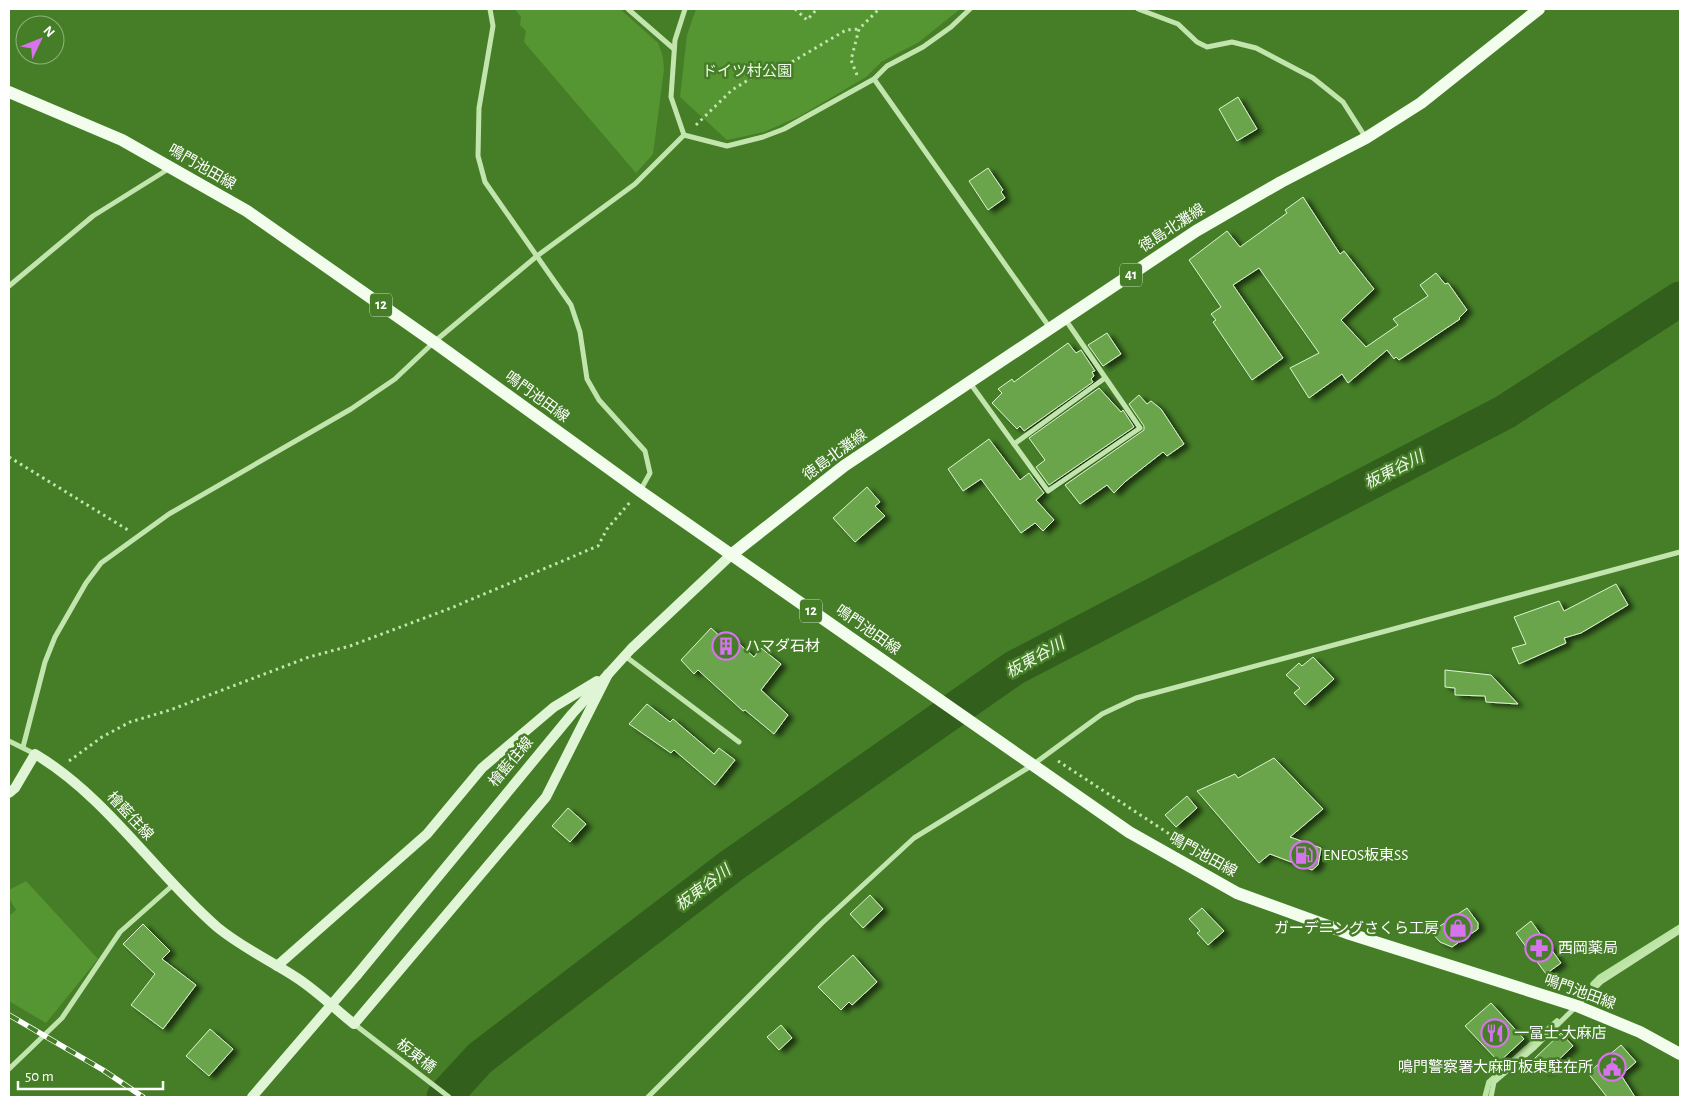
<svg xmlns="http://www.w3.org/2000/svg" width="1689" height="1106" viewBox="0 0 1689 1106" font-family="'Alegreya Sans','Noto Sans JP',sans-serif">
<defs>
<filter id="shadow"><feDropShadow dx="5.5" dy="3" stdDeviation="2.5" flood-color="#0009"/></filter>
</defs>
<rect width="100%" height="100%" fill="#457e27"/>
<g fill="#559532">
<path d="M 515,9 L 620,9 L 658,43 L 663,57 L 664,70 L 653,154 L 636,173 L 524,42 L 526,31 L 520,25 L 521,17 Z"/>
<path d="M 696,9 L 960,9 L 919,42 L 881,62 L 866,77 L 800,116 L 764,132 L 727,140 L 680,97 L 687,35 Z"/>
<path d="M 26,881 L 98,959 L 46,1023 L 9,1001 L 9,916 L 16,910 L 9,898 L 9,890 Z"/>
</g>
<g fill="none" stroke-linecap="round" stroke-linejoin="round">
<g stroke="#bbe5a2" stroke-width="5.5">
<path d="M 1593,984 L 1600,977 L 1680,927"/>
<path d="M 1485,1097 L 1489,1082 L 1557,1021"/>
</g>
<path stroke="#325f1b" stroke-width="35" d="M 444,1097 L 480,1058 L 731,866 L 1014,668 L 1505,412 L 1680,299"/>
</g>
<g fill="#6aa44b" stroke="#ddf4d0" filter="url(#shadow)">
<path d="M 1238,97 L 1257,129 L 1237,141 L 1219,109 Z"/>
<path d="M 988,168 L 1003,190 L 1001,192 L 1005,198 L 988,210 L 969,181 Z"/>
<path d="M 1303,197 L 1340,254 L 1344,251 L 1374,289 L 1341,320 L 1366,347 L 1398,325 L 1393,319 L 1428,296 L 1420,285 L 1436,273 L 1445,284 L 1448,283 L 1467,310 L 1459,318 L 1460,319 L 1399,360 L 1396,357 L 1394,359 L 1387,350 L 1348,383 L 1342,374 L 1309,398 L 1290,368 L 1319,353 L 1259,268 L 1233,285 L 1283,358 L 1252,380 L 1213,322 L 1216,320 L 1211,314 L 1221,307 L 1189,260 L 1227,231 L 1240,247 L 1287,213 L 1285,210 Z"/>
<path d="M 1107,333 L 1121,354 L 1103,366 L 1088,345 Z"/>
<path d="M 1068,343 L 1076,353 L 1081,350 L 1095,371 L 1092,372 L 1094,376 L 1091,379 L 1093,382 L 1024,431 L 1020,426 L 1017,429 L 992,403 L 1002,393 L 998,389 L 1012,379 L 1014,382 Z"/>
<path d="M 1099,388 L 1121,412 L 1123,410 L 1134,427 L 1049,485 L 1036,467 L 1045,460 L 1029,438 Z"/>
<path d="M 1139,395 L 1147,404 L 1151,401 L 1161,409 L 1184,444 L 1167,456 L 1163,452 L 1126,481 L 1114,493 L 1107,485 L 1080,504 L 1065,485 L 1144,430 L 1144,426 L 1129,404 Z"/>
<path d="M 989,439 L 1020,480 L 1029,473 L 1044,493 L 1036,500 L 1054,520 L 1043,531 L 1035,523 L 1021,533 L 981,479 L 963,491 L 948,469 Z"/>
<path d="M 867,487 L 880,502 L 875,506 L 885,516 L 855,542 L 833,518 Z"/>
<path d="M 1616,584 L 1628,605 L 1581,633 L 1564,638 L 1566,643 L 1519,664 L 1512,648 L 1526,644 L 1514,617 L 1559,601 L 1564,611 Z"/>
<path d="M 711,628 L 722,638 L 728,634 L 754,657 L 761,648 L 781,664 L 761,690 L 788,715 L 774,734 L 745,710 L 743,711 L 698,670 L 694,674 L 681,660 Z"/>
<path d="M 1313,657 L 1334,679 L 1305,705 L 1294,693 L 1300,688 L 1286,675 L 1299,663 L 1302,666 Z"/>
<path d="M 1445,670 L 1491,675 L 1518,704 L 1486,702 L 1485,696 L 1455,695 L 1455,688 L 1445,687 Z"/>
<path d="M 647,704 L 670,722 L 673,719 L 714,754 L 719,748 L 735,760 L 715,785 L 674,750 L 671,753 L 629,724 Z"/>
<path d="M 1274,758 L 1323,809 L 1290,837 L 1321,848 L 1318,865 L 1312,870 L 1270,854 L 1259,863 L 1197,791 L 1235,774 L 1238,778 Z"/>
<path d="M 1187,796 L 1197,808 L 1176,827 L 1165,815 Z"/>
<path d="M 568,808 L 586,824 L 570,842 L 552,826 Z"/>
<path d="M 870,895 L 883,909 L 863,928 L 850,914 Z"/>
<path d="M 1202,908 L 1224,931 L 1208,945 L 1197,933 L 1200,931 L 1189,919 Z"/>
<path d="M 1467,908 L 1478,923 L 1478,929 L 1452,947 L 1440,942 L 1431,932 Z"/>
<path d="M 1531,921 L 1561,963 L 1546,974 L 1516,933 Z"/>
<path d="M 143,924 L 170,951 L 162,959 L 196,985 L 163,1029 L 131,1005 L 155,974 L 123,944 Z"/>
<path d="M 853,955 L 877,982 L 852,1005 L 849,1002 L 841,1010 L 818,987 Z"/>
<path d="M 1491,1003 L 1524,1039 L 1499,1062 L 1465,1026 Z"/>
<path d="M 781,1025 L 792,1038 L 779,1050 L 767,1037 Z"/>
<path d="M 210,1029 L 233,1049 L 209,1076 L 186,1056 Z"/>
<path d="M 1561,1033 L 1573,1046 L 1546,1072 L 1534,1059 Z"/>
<path d="M 1621,1045 L 1636,1062 L 1621,1075 L 1635,1097 L 1607,1097 L 1588,1073 Z"/>
</g>
<g fill="none" stroke-linecap="round" stroke-linejoin="round">
<g stroke="#c1e5ad" stroke-width="3" stroke-dasharray="2.5 4" stroke-linecap="butt">
<path d="M 795,9 L 807,20 L 817,9"/>
<path d="M 857,75 L 851,60 L 859,29 L 879,9"/>
<path d="M 696,125 L 732,90 L 753,77 L 780,69 L 846,30 L 859,29"/>
<path d="M 9,457 L 128,530"/>
<path d="M 69,761 L 102,737 L 130,722 L 170,710 L 309,657 L 350,646 L 451,608 L 598,546 L 607,529 L 631,501"/>
<path d="M 1058,761 L 1174,837"/>
</g>
<g stroke="#c1e5ad" stroke-width="5">
<path d="M 490,9 L 493,26 L 479,108 L 478,156 L 485,182 L 571,305 L 580,332 L 587,379 L 599,400 L 645,451 L 650,473 L 640,491"/>
<path d="M 628,9 L 674,49"/>
<path d="M 685,9 L 675,40 L 671,97 L 684,135 L 727,146 L 763,137 L 784,129 L 874,79 L 887,66 L 923,47 L 951,27 L 970,9"/>
<path d="M 1138,9 L 1178,24 L 1197,42 L 1207,47 L 1232,42 L 1256,48 L 1313,78 L 1343,102 L 1366,138"/>
<path d="M 874,79 L 1050,328"/>
<path d="M 9,286 L 93,216 L 170,168"/>
<path d="M 970,383 L 1048,491 L 1140,428 L 1065,319"/>
<path d="M 1014,444 L 1105,378"/>
<path d="M 625,656 L 739,742"/>
<path d="M 9,741 L 35,754"/>
<path d="M 23,747 L 45,662 L 55,637 L 86,583 L 101,563 L 169,514 L 351,409 L 395,379 L 434,342 L 537,256 L 635,184 L 684,135"/>
<path d="M 354,1024 L 449,1097"/>
<path d="M 9,1069 L 62,1018 L 120,932 L 173,885"/>
<path d="M 648,1097 L 822,923 L 914,838 L 1031,766 L 1102,714 L 1136,698 L 1680,552"/>
<path d="M 1491,1097 L 1494,1082 L 1535,1047 L 1601,982 L 1680,931"/>
</g>
<g stroke="#e0f5d6" stroke-width="10">
<path d="M 9,793 L 15,788 L 35,754 C 107,797 154,872 217,927 C 241,947 271,961 297,978 C 317,991 335,1009 354,1024 L 546,797 L 608,674"/>
<path d="M 277,966 L 427,834 L 482,768 L 554,707 L 597,681"/>
<path d="M 357,975 L 572,714 L 631,649 L 731,555"/>
</g>
<g stroke="#f2fded" stroke-width="12">
<path d="M 9,92 L 122,140 L 247,211 L 434,342 L 640,491 L 1129,832 L 1237,893 L 1350,934 L 1577,1006 L 1640,1032 L 1680,1054"/>
<path d="M 731,555 L 844,466 L 1196,231 L 1281,182 L 1366,138 L 1421,103 L 1539,9"/>
</g>
<g stroke="#fff" stroke-width="5.5">
<path id="rail" d="M 9,1015 L 103,1070 L 143,1097"/>
</g>
<use href="#rail" stroke="#457e27" stroke-width="4" stroke-dasharray="11" stroke-linecap="butt"/>
<path stroke="#e0f5d6" stroke-width="10" d="M 252,1097 L 357,975"/>
</g>
<defs>
<g id="building-ring" transform="scale(1.4375)"><circle r="9.5" fill="#457e27" stroke="#d673ed" stroke-width="1.5"/><path d="M-4-6H4V6H1V3H-1V6H-4ZM-2.5-4.3h1.7v1.8h-1.7ZM.8-4.3h1.7v1.8H.8ZM-2.5-1h1.7V.8h-1.7ZM.8-1h1.7V.8H.8Z" fill="#d673ed"/></g>
<g id="fuel-ring" transform="scale(1.4375)"><circle r="9.5" fill="#457e27" stroke="#d673ed" stroke-width="1.5"/><path d="M-5.5-6h7V0h2V4h1.3V-2.5L3-4.5l.8-.8L6-3V5H2.5V1h-1V6h-7ZM-4.2-4.7v3.2H.2V-4.7Z" fill="#d673ed"/></g>
<g id="shop-ring" transform="scale(1.4375)"><circle r="9.5" fill="#457e27" stroke="#d673ed" stroke-width="1.5"/><path d="M-5-2.5h2.3a2.7 3.5 0 0 1 5.4 0H5L5.5 6h-11ZM-1.5-2.5h3a1.5 2.3 0 0 0-3 0Z" fill="#d673ed"/></g>
<g id="pharmacy-ring" transform="scale(1.4375)"><circle r="9.5" fill="#457e27" stroke="#d673ed" stroke-width="1.5"/><path d="M-2-6h4v4h4v4h-4v4h-4v-4h-4v-4h4Z" fill="#d673ed"/></g>
<g id="restaurant-ring" transform="scale(1.4375)"><circle r="9.5" fill="#457e27" stroke="#d673ed" stroke-width="1.5"/><path d="M-5-6h1v4h1v-4h1v4h1v-4h1v5L-1.5 .5V6h-2V.5L-5-1ZM5-6V6H3V1.5H1.5Q1.5-4 5-6Z" fill="#d673ed"/></g>
<g id="civic-ring" transform="scale(1.4375)"><circle r="9.5" fill="#457e27" stroke="#d673ed" stroke-width="1.5"/><path d="M-.6-6.5H3V-4.5H.6V-3L4-1V1h2V6H-6V1h2V-1L-.6-3ZM-1.2 2.5V6h2.4V2.5Z" fill="#d673ed"/></g>
</defs>
<g fill-rule="evenodd">
<use href="#building-ring" x="726" y="646"/>
<use href="#fuel-ring" x="1304" y="855"/>
<use href="#shop-ring" x="1458" y="928"/>
<use href="#pharmacy-ring" x="1539" y="948"/>
<use href="#restaurant-ring" x="1495" y="1033"/>
<use href="#civic-ring" x="1612" y="1067"/>
</g>
<g text-anchor="middle" dominant-baseline="central" stroke-width="5" stroke-linejoin="round" paint-order="stroke">
<g fill="#457e27" stroke="#c7d8be" stroke-width="1">
<rect x="1120" y="263.5" width="22" height="23" rx="4"/>
<rect x="370" y="293.5" width="22" height="23" rx="4"/>
<rect x="800" y="599.5" width="22" height="23" rx="4"/>
</g>
<g font-size="14" font-weight="bold" fill="#fff">
<text x="1131" y="275">41</text>
<text x="381" y="305">12</text>
<text x="811" y="611">12</text>
</g>
<g font-size="15" fill="#ecf9e5" stroke="#457e27">
<text x="747" y="71">ドイツ村公園</text>
</g>
<g font-size="15" fill="#fff" stroke="#457e27">
<text transform="translate(202 167) rotate(30)">鳴門池田線</text>
<text transform="translate(1172 228) rotate(-33)">徳島北灘線</text>
<text transform="translate(537 397) rotate(36)">鳴門池田線</text>
<text transform="translate(835 455) rotate(-36)">徳島北灘線</text>
<text transform="translate(868 630) rotate(35)">鳴門池田線</text>
<text transform="translate(511 762) rotate(-50)">檜藍住線</text>
<text transform="translate(130 816) rotate(47)">檜藍住線</text>
<text transform="translate(1203 855) rotate(29)">鳴門池田線</text>
<text transform="translate(1580 992) rotate(20)">鳴門池田線</text>
<text transform="translate(416 1056) rotate(38)">板東橋</text>
</g>
<g font-size="15" fill="#fff" stroke="#457e27" text-anchor="start">
<text x="745" y="646">ハマダ石材</text>
<text x="1323" y="855">ENEOS板東SS</text>
<text x="1439" y="928" text-anchor="end">ガーデニングさくら工房</text>
<text x="1558" y="948">西岡薬局</text>
<text x="1514" y="1033">一冨士 大麻店</text>
<text x="1593" y="1067" text-anchor="end">鳴門警察署大麻町板東駐在所</text>
</g>
<g font-size="16" font-style="italic" fill="#edf9e6" stroke="#457e27">
<text transform="translate(1394 470) rotate(-27)">板東谷川</text>
<text transform="translate(1035 658) rotate(-29)">板東谷川</text>
<text transform="translate(703 888) rotate(-37)">板東谷川</text>
</g>
</g>
<rect width="1689" height="1106" fill="none" stroke="#ffffff" stroke-width="20"/>
<g transform="translate(40 40) rotate(47)"><circle r="24" fill="#457e27" stroke="#8fb27d"/>
<path d="M0-4L9 19L0 12L-9 19Z" fill="#d673ed"/>
<text y="-8" font-size="14" font-weight="bold" text-anchor="middle" fill="#ffffff">N</text>
</g>
<path d="M18 1081v8h145v-8" fill="none" stroke="#ffffff" stroke-width="2.5"/>
<text x="25" y="1081" font-size="15" fill="#ffffff" stroke="#457e27" stroke-width="4" paint-order="stroke">50 m</text>
</svg>
